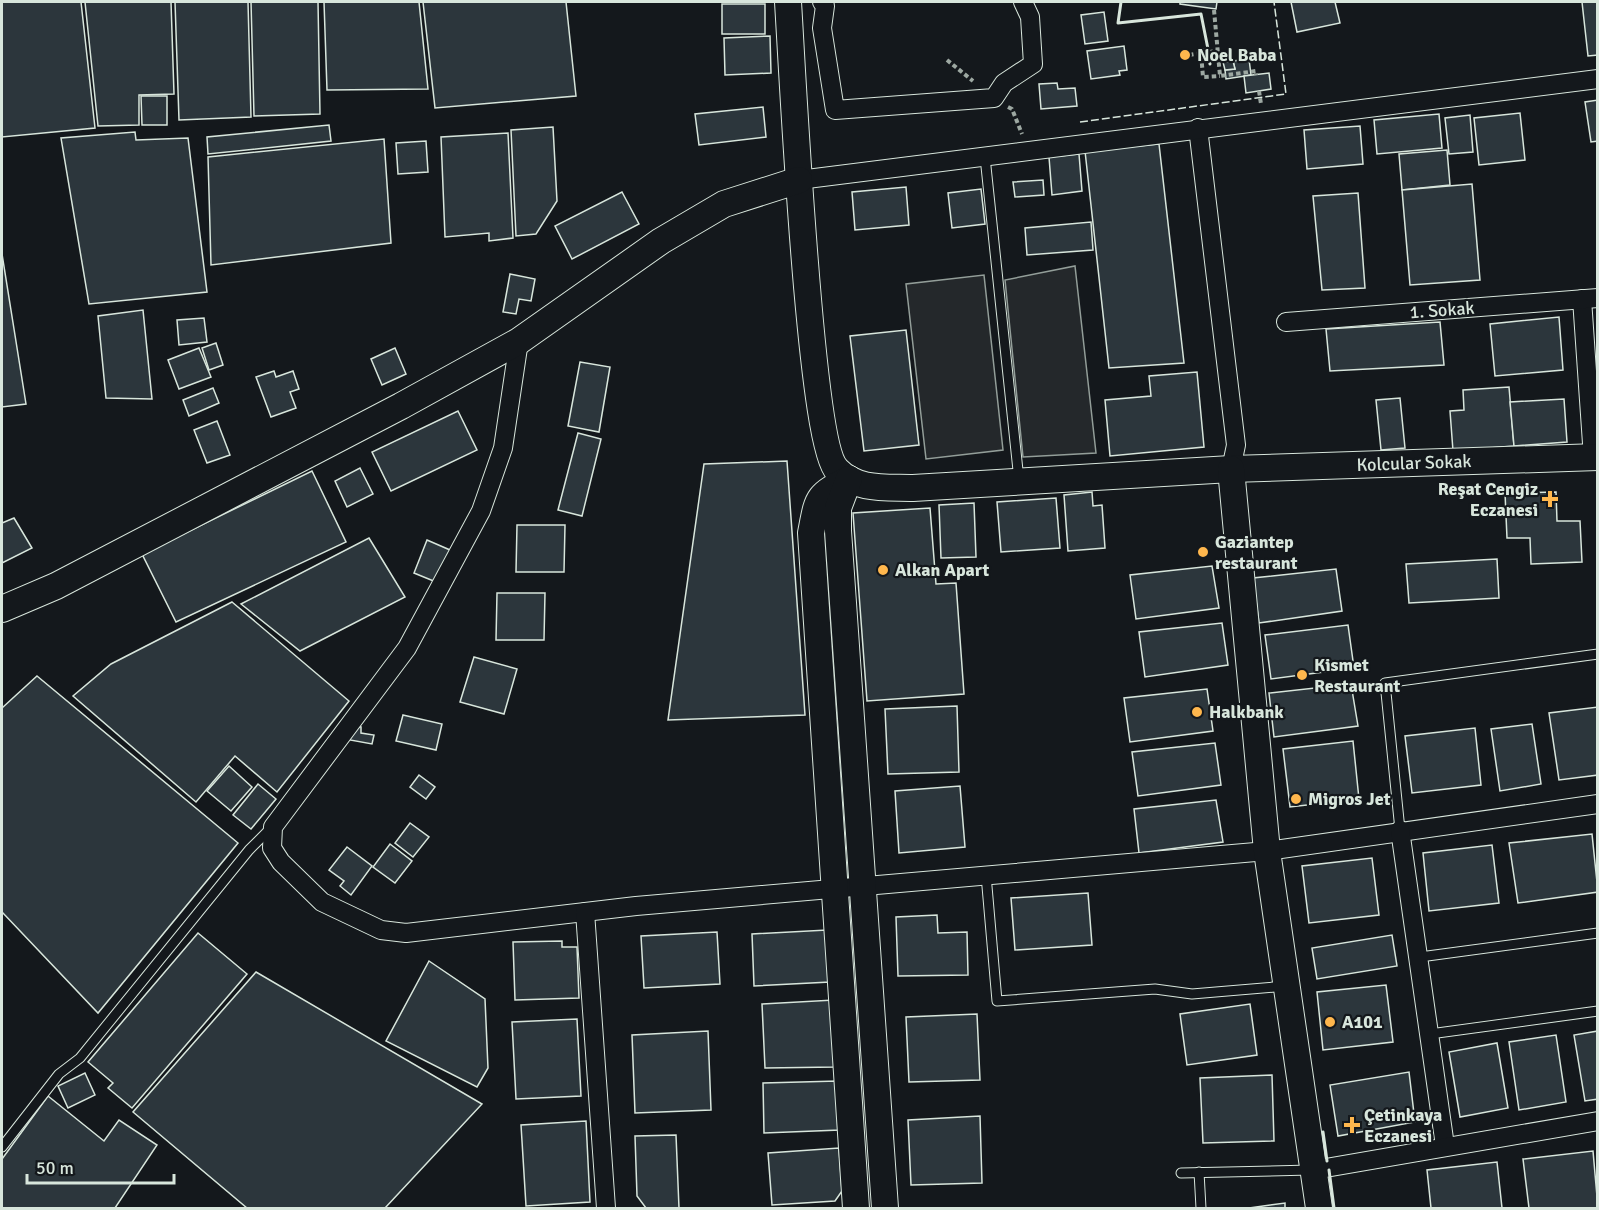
<svg xmlns="http://www.w3.org/2000/svg" width="1599" height="1210" viewBox="0 0 1599 1210" font-family="Signika,sans-serif">
<rect width="100%" height="100%" fill="#14181c"/>
<g fill="#24282b" stroke="#939e99" stroke-width="1.5">
<path d="M 1075,266 L 1096,453 L 1023,457 L 1005,280 Z"/>
<path d="M 984,275 L 1003,450 L 926,459 L 906,284 Z"/>
</g>
<g fill="#2c363c" stroke="#d8e6dc" stroke-width="1.5">
<path d="M 2,2 L 81,2 L 95,128 L 2,137 Z"/>
<path d="M 85,2 L 171,2 L 174,94 L 139,95 L 139,125 L 98,126 Z"/>
<path d="M 175,2 L 248,2 L 251,117 L 179,120 Z"/>
<path d="M 251,2 L 318,2 L 320,114 L 254,116 Z"/>
<path d="M 324,2 L 419,2 L 428,89 L 327,90 Z"/>
<path d="M 423,2 L 566,2 L 576,96 L 435,108 Z"/>
<path d="M 1180,2 L 1217,2 L 1216,9 L 1180,4 Z"/>
<path d="M 1291,2 L 1335,2 L 1340,23 L 1297,32 Z"/>
<path d="M 1582,2 L 1598,2 L 1598,55 L 1588,56 Z"/>
<rect x="722" y="4" width="43" height="30"/>
<path d="M 1104,12 L 1108,41 L 1085,44 L 1081,15 Z"/>
<path d="M 770,36 L 771,73 L 725,75 L 724,38 Z"/>
<path d="M 1124,46 L 1127,70 L 1119,71 L 1120,75 L 1091,79 L 1087,51 Z"/>
<path d="M 1249,59 L 1251,75 L 1226,79 L 1225,70 L 1235,69 L 1233,61 Z"/>
<path d="M 1233,61 L 1235,69 L 1225,70 L 1223,62 Z"/>
<path d="M 1269,73 L 1271,89 L 1246,93 L 1244,76 Z"/>
<path d="M 1057,83 L 1058,89 L 1075,88 L 1077,106 L 1041,109 L 1039,84 Z"/>
<path d="M 141,96 L 167,96 L 167,125 L 142,125 Z"/>
<path d="M 1598,100 L 1598,141 L 1591,142 L 1585,102 Z"/>
<path d="M 763,107 L 766,137 L 699,145 L 695,114 Z"/>
<path d="M 1520,113 L 1525,160 L 1479,165 L 1474,118 Z"/>
<path d="M 1439,114 L 1442,148 L 1377,154 L 1374,120 Z"/>
<path d="M 1470,115 L 1473,152 L 1449,154 L 1445,118 Z"/>
<path d="M 329,125 L 331,141 L 208,154 L 207,137 Z"/>
<path d="M 1360,126 L 1363,164 L 1307,169 L 1304,130 Z"/>
<path d="M 553,127 L 557,201 L 536,234 L 516,236 L 511,130 Z"/>
<path d="M 135,132 L 136,140 L 188,138 L 207,292 L 89,304 L 61,138 Z"/>
<path d="M 508,133 L 513,238 L 489,241 L 489,233 L 445,237 L 441,137 Z"/>
<path d="M 384,139 L 391,243 L 211,265 L 208,157 Z"/>
<path d="M 426,141 L 428,172 L 398,174 L 396,143 Z"/>
<path d="M 1159,144 L 1184,363 L 1109,368 L 1085,151 Z"/>
<path d="M 1447,150 L 1450,185 L 1402,190 L 1399,154 Z"/>
<path d="M 1079,154 L 1082,191 L 1052,195 L 1049,157 Z"/>
<path d="M 1043,180 L 1044,195 L 1015,197 L 1013,182 Z"/>
<path d="M 1472,184 L 1480,280 L 1410,285 L 1402,190 Z"/>
<path d="M 906,187 L 909,225 L 855,230 L 852,192 Z"/>
<path d="M 981,189 L 985,224 L 952,228 L 948,193 Z"/>
<path d="M 622,192 L 639,224 L 572,259 L 555,226 Z"/>
<path d="M 1358,193 L 1365,288 L 1322,290 L 1313,196 Z"/>
<path d="M 1091,222 L 1093,250 L 1027,255 L 1025,228 Z"/>
<path d="M 2,254 L 26,404 L 2,407 Z"/>
<path d="M 510,274 L 535,279 L 531,301 L 519,299 L 516,314 L 503,312 Z"/>
<path d="M 143,310 L 152,399 L 106,398 L 98,316 Z"/>
<path d="M 1559,317 L 1563,370 L 1495,376 L 1490,324 Z"/>
<path d="M 204,318 L 207,342 L 179,345 L 177,320 Z"/>
<path d="M 1440,322 L 1444,365 L 1330,371 L 1326,329 Z"/>
<path d="M 906,330 L 919,445 L 864,451 L 850,336 Z"/>
<path d="M 216,343 L 223,365 L 209,370 L 202,348 Z"/>
<path d="M 199,348 L 211,377 L 179,389 L 168,360 Z"/>
<path d="M 395,348 L 406,374 L 382,385 L 371,359 Z"/>
<path d="M 580,362 L 610,367 L 599,432 L 568,426 Z"/>
<path d="M 274,371 L 276,377 L 293,371 L 299,389 L 290,392 L 296,408 L 271,417 L 256,377 Z"/>
<path d="M 1197,372 L 1204,447 L 1110,456 L 1105,400 L 1151,396 L 1149,376 Z"/>
<path d="M 1509,387 L 1514,446 L 1453,451 L 1450,411 L 1464,410 L 1463,390 Z"/>
<path d="M 213,388 L 219,403 L 189,416 L 183,400 Z"/>
<path d="M 1400,398 L 1405,448 L 1381,450 L 1376,400 Z"/>
<path d="M 1564,399 L 1567,442 L 1514,446 L 1510,402 Z"/>
<path d="M 458,411 L 477,450 L 391,491 L 372,452 Z"/>
<path d="M 217,421 L 230,455 L 207,463 L 194,430 Z"/>
<path d="M 578,433 L 601,439 L 582,516 L 558,510 Z"/>
<path d="M 787,461 L 805,715 L 668,720 L 704,464 Z"/>
<path d="M 360,468 L 373,494 L 347,507 L 335,481 Z"/>
<path d="M 312,471 L 346,542 L 176,622 L 142,554 Z"/>
<path d="M 1092,492 L 1093,506 L 1102,505 L 1105,548 L 1068,551 L 1064,495 Z"/>
<path d="M 1556,492 L 1557,521 L 1580,521 L 1582,562 L 1531,564 L 1530,538 L 1507,538 L 1505,493 Z"/>
<path d="M 1056,498 L 1060,548 L 1001,552 L 997,502 Z"/>
<path d="M 974,503 L 976,557 L 941,558 L 939,505 Z"/>
<path d="M 930,508 L 936,584 L 956,583 L 964,694 L 867,701 L 853,513 Z"/>
<path d="M 14,518 L 32,548 L 2,563 L 2,523 Z"/>
<path d="M 517,525 L 565,525 L 564,572 L 516,572 Z"/>
<path d="M 369,538 L 405,597 L 300,651 L 241,604 Z"/>
<path d="M 427,540 L 450,550 L 436,582 L 414,573 Z"/>
<path d="M 1497,559 L 1499,598 L 1409,603 L 1406,564 Z"/>
<path d="M 1212,566 L 1219,608 L 1136,619 L 1130,575 Z"/>
<path d="M 1336,569 L 1342,611 L 1259,623 L 1253,578 Z"/>
<path d="M 497,593 L 545,593 L 544,640 L 496,640 Z"/>
<path d="M 232,602 L 349,701 L 277,792 L 235,756 L 196,802 L 73,696 L 111,664 Z"/>
<path d="M 1222,623 L 1228,665 L 1145,677 L 1139,632 Z"/>
<path d="M 1348,625 L 1354,668 L 1271,679 L 1265,635 Z"/>
<path d="M 474,657 L 517,669 L 504,714 L 460,702 Z"/>
<path d="M 37,676 L 238,843 L 98,1013 L 2,912 L 2,708 Z"/>
<path d="M 1351,684 L 1358,726 L 1274,737 L 1269,693 Z"/>
<path d="M 1207,689 L 1213,731 L 1130,742 L 1124,698 Z"/>
<path d="M 957,706 L 959,772 L 888,774 L 885,709 Z"/>
<path d="M 1598,707 L 1598,775 L 1559,780 L 1549,713 Z"/>
<path d="M 403,715 L 442,724 L 436,750 L 396,741 Z"/>
<path d="M 1532,724 L 1541,784 L 1500,791 L 1491,729 Z"/>
<path d="M 353,726 L 361,727 L 361,733 L 374,735 L 372,744 L 350,740 Z"/>
<path d="M 1475,728 L 1481,785 L 1412,793 L 1405,736 Z"/>
<path d="M 1353,741 L 1359,799 L 1290,807 L 1283,749 Z"/>
<path d="M 1215,743 L 1221,785 L 1138,796 L 1132,752 Z"/>
<path d="M 229,766 L 252,787 L 231,811 L 207,791 Z"/>
<path d="M 419,775 L 435,787 L 426,799 L 410,787 Z"/>
<path d="M 258,784 L 276,799 L 251,829 L 233,815 Z"/>
<path d="M 960,786 L 965,847 L 899,853 L 895,791 Z"/>
<path d="M 1216,800 L 1223,842 L 1139,853 L 1134,809 Z"/>
<path d="M 410,823 L 429,837 L 413,857 L 395,843 Z"/>
<path d="M 1592,834 L 1598,892 L 1518,903 L 1509,843 Z"/>
<path d="M 390,844 L 412,861 L 395,883 L 373,867 Z"/>
<path d="M 1492,845 L 1499,903 L 1429,911 L 1423,853 Z"/>
<path d="M 347,847 L 372,866 L 351,895 L 340,886 L 344,881 L 329,870 Z"/>
<path d="M 1372,858 L 1379,915 L 1309,923 L 1302,866 Z"/>
<path d="M 1088,893 L 1092,945 L 1015,950 L 1011,898 Z"/>
<path d="M 937,915 L 938,933 L 967,932 L 968,975 L 898,976 L 896,917 Z"/>
<path d="M 827,930 L 830,982 L 754,986 L 752,934 Z"/>
<path d="M 717,932 L 720,984 L 644,988 L 641,936 Z"/>
<path d="M 198,933 L 247,974 L 132,1108 L 108,1088 L 113,1083 L 88,1062 Z"/>
<path d="M 1392,935 L 1397,966 L 1317,979 L 1312,948 Z"/>
<path d="M 562,941 L 562,947 L 577,947 L 579,998 L 515,1000 L 513,942 Z"/>
<path d="M 429,961 L 485,999 L 488,1068 L 477,1087 L 386,1041 Z"/>
<path d="M 256,972 L 482,1104 L 385,1208 L 247,1208 L 133,1112 Z"/>
<path d="M 1386,985 L 1393,1042 L 1323,1050 L 1317,992 Z"/>
<path d="M 834,1000 L 836,1067 L 765,1068 L 762,1004 Z"/>
<path d="M 1250,1004 L 1257,1055 L 1187,1065 L 1180,1014 Z"/>
<path d="M 977,1014 L 980,1080 L 909,1082 L 906,1017 Z"/>
<path d="M 577,1019 L 581,1096 L 516,1099 L 512,1022 Z"/>
<path d="M 708,1031 L 711,1110 L 635,1113 L 632,1035 Z"/>
<path d="M 1598,1031 L 1598,1099 L 1585,1101 L 1574,1035 Z"/>
<path d="M 1556,1035 L 1566,1102 L 1519,1110 L 1509,1042 Z"/>
<path d="M 1497,1043 L 1508,1108 L 1460,1117 L 1449,1052 Z"/>
<path d="M 1409,1072 L 1415,1122 L 1338,1136 L 1330,1085 Z"/>
<path d="M 85,1073 L 95,1095 L 68,1108 L 58,1086 Z"/>
<path d="M 1272,1075 L 1274,1141 L 1203,1143 L 1200,1078 Z"/>
<path d="M 838,1081 L 840,1130 L 764,1133 L 763,1083 Z"/>
<path d="M 48,1096 L 104,1141 L 119,1120 L 157,1145 L 115,1208 L 2,1208 L 2,1159 Z"/>
<path d="M 980,1116 L 982,1183 L 911,1185 L 908,1120 Z"/>
<path d="M 586,1121 L 590,1202 L 526,1206 L 521,1125 Z"/>
<path d="M 676,1135 L 679,1208 L 646,1208 L 637,1196 L 635,1136 Z"/>
<path d="M 839,1148 L 842,1191 L 835,1201 L 772,1205 L 768,1153 Z"/>
<path d="M 1593,1151 L 1598,1208 L 1529,1208 L 1523,1159 Z"/>
<path d="M 1497,1162 L 1502,1208 L 1431,1208 L 1427,1170 Z"/>
<path d="M 1285,1203 L 1285,1208 L 1249,1208 Z"/>
</g>
<g fill="none" stroke-linecap="round" stroke-linejoin="round">
<g stroke="#d8e6dc" stroke-width="11">
<g id="lane">
<path d="M 985,157 L 1019,480"/>
<path d="M 1400,830 L 1385,683 L 1598,654"/>
<path d="M 986,875 L 997,1001 L 1155,989 L 1192,994 L 1286,986"/>
<path d="M 1420,957 L 1598,933"/>
<path d="M 1430,1034 L 1598,1011"/>
<path d="M 2,1147 L 59,1074 L 80,1058 L 249,850 L 270,829"/>
<path d="M 1199,1172 L 1201,1208"/>
<path d="M 1181,1173 L 1311,1170"/>
</g>
</g>
<g stroke="#d8e6dc" stroke-width="20">
<g id="street">
<path d="M 822,2 L 825,6 L 822,28 L 835,110 L 994,98 L 1004,83 L 1033,64 L 1030,17 L 1023,2"/>
<path d="M 1198,128 L 1236,445 L 1231,469"/>
<path d="M 799,180 L 1598,79"/>
<path d="M 1582,299 L 1593,458"/>
<path d="M 1286,322 L 1598,298"/>
<path d="M 519,341 L 503,448 L 481,511 L 407,648 L 273,827 L 272,848 L 281,862 L 322,902 L 381,930 L 406,933 L 636,906 L 1267,851 L 1598,804"/>
<path d="M 1400,830 L 1445,1146"/>
<path d="M 585,912 L 606,1208"/>
<path d="M 1314,1170 L 1598,1121"/>
</g>
</g>
<g stroke="#d8e6dc" stroke-width="28">
<g id="secondary">
<path d="M 788,2 C 792,63 810,443 837,470 C 857,491 886,487 913,488 L 1231,469 L 1598,457"/>
<path d="M 1231,469 L 1267,851 L 1319,1208"/>
<path d="M 849,479 C 816,496 818,497 811,533 L 856,1208"/>
<path d="M 849,479 L 838,508 L 838,531 L 885,1208"/>
<path d="M 2,609 L 56,586 L 401,406 L 519,341 L 661,241 L 724,204 L 799,180"/>
</g>
</g>
<g stroke="#9da8a2" stroke-width="4" stroke-dasharray="4.5 3" stroke-linecap="butt">
<path d="M 1214,10 L 1220,76 L 1256,71 L 1256,75"/>
<path d="M 1201,53 L 1217,51"/>
<path d="M 1189,55 L 1201,53 L 1203,77 L 1220,76"/>
<path d="M 947,60 L 973,81"/>
<path d="M 1259,91 L 1261,104"/>
<path d="M 1008,107 L 1012,109 L 1022,134"/>
</g>
<use href="#lane" stroke="#14181c" stroke-width="9"/>
<use href="#street" stroke="#14181c" stroke-width="18"/>
<use href="#secondary" stroke="#14181c" stroke-width="26"/>
<path stroke="#d8e6dc" stroke-width="1.5" stroke-dasharray="8 3" stroke-linecap="butt" d="M 1080,122 L 1286,94 L 1274,2"/>
<g stroke="#d8e6dc" stroke-width="3">
<path d="M 1121,2 L 1118,23 L 1201,14 L 1208,49 L 1201,50"/>
<path d="M 1202,57 L 1209,56 L 1210,64"/>
<path d="M 1323,1132 L 1327,1161"/>
<path d="M 1329,1170 L 1334,1208"/>
</g>
</g>
<g fill="#ffb74d" stroke="#14181c" stroke-width="2">
<circle cx="1185" cy="55" r="6"/>
<path d="M1547 490h6v6h6v6h-6v6h-6v-6h-6v-6h6z"/>
<circle cx="1203" cy="552" r="6"/>
<circle cx="883" cy="570" r="6"/>
<circle cx="1302" cy="675" r="6"/>
<circle cx="1197" cy="712" r="6"/>
<circle cx="1296" cy="799" r="6"/>
<circle cx="1330" cy="1022" r="6"/>
<path d="M1349 1116h6v6h6v6h-6v6h-6v-6h-6v-6h6z"/>
</g>
<g text-anchor="middle" dominant-baseline="central" stroke-width="4.5" stroke-linejoin="round" paint-order="stroke">
<g font-size="18" font-weight="bold" fill="#d8e6dc" stroke="#14181c" text-anchor="start">
<text x="1197" y="55">Noel Baba</text>
<text x="1538" y="489" text-anchor="end">Reşat Cengiz<tspan x="1538" dy="21">Eczanesi</tspan></text>
<text x="1215" y="542">Gaziantep<tspan x="1215" dy="21">restaurant</tspan></text>
<text x="895" y="570">Alkan Apart</text>
<text x="1314" y="665">Kismet<tspan x="1314" dy="21">Restaurant</tspan></text>
<text x="1209" y="712">Halkbank</text>
<text x="1308" y="799">Migros Jet</text>
<text x="1342" y="1022">A101</text>
<text x="1364" y="1115">Çetinkaya<tspan x="1364" dy="21">Eczanesi</tspan></text>
</g>
<g font-size="18" fill="#d8e6dc" stroke="#14181c">
<text transform="translate(1442 310) rotate(-4)">1. Sokak</text>
<text transform="translate(1414 463) rotate(-2)">Kolcular Sokak</text>
</g>
</g>
<rect width="1599" height="1210" fill="none" stroke="#d8e6dc" stroke-width="6"/>
<path d="M27 1174v9h147v-9" fill="none" stroke="#d8e6dc" stroke-width="3"/>
<text x="36" y="1174" font-size="18" fill="#d8e6dc" stroke="#14181c" stroke-width="4.5" paint-order="stroke">50 m</text>
</svg>
